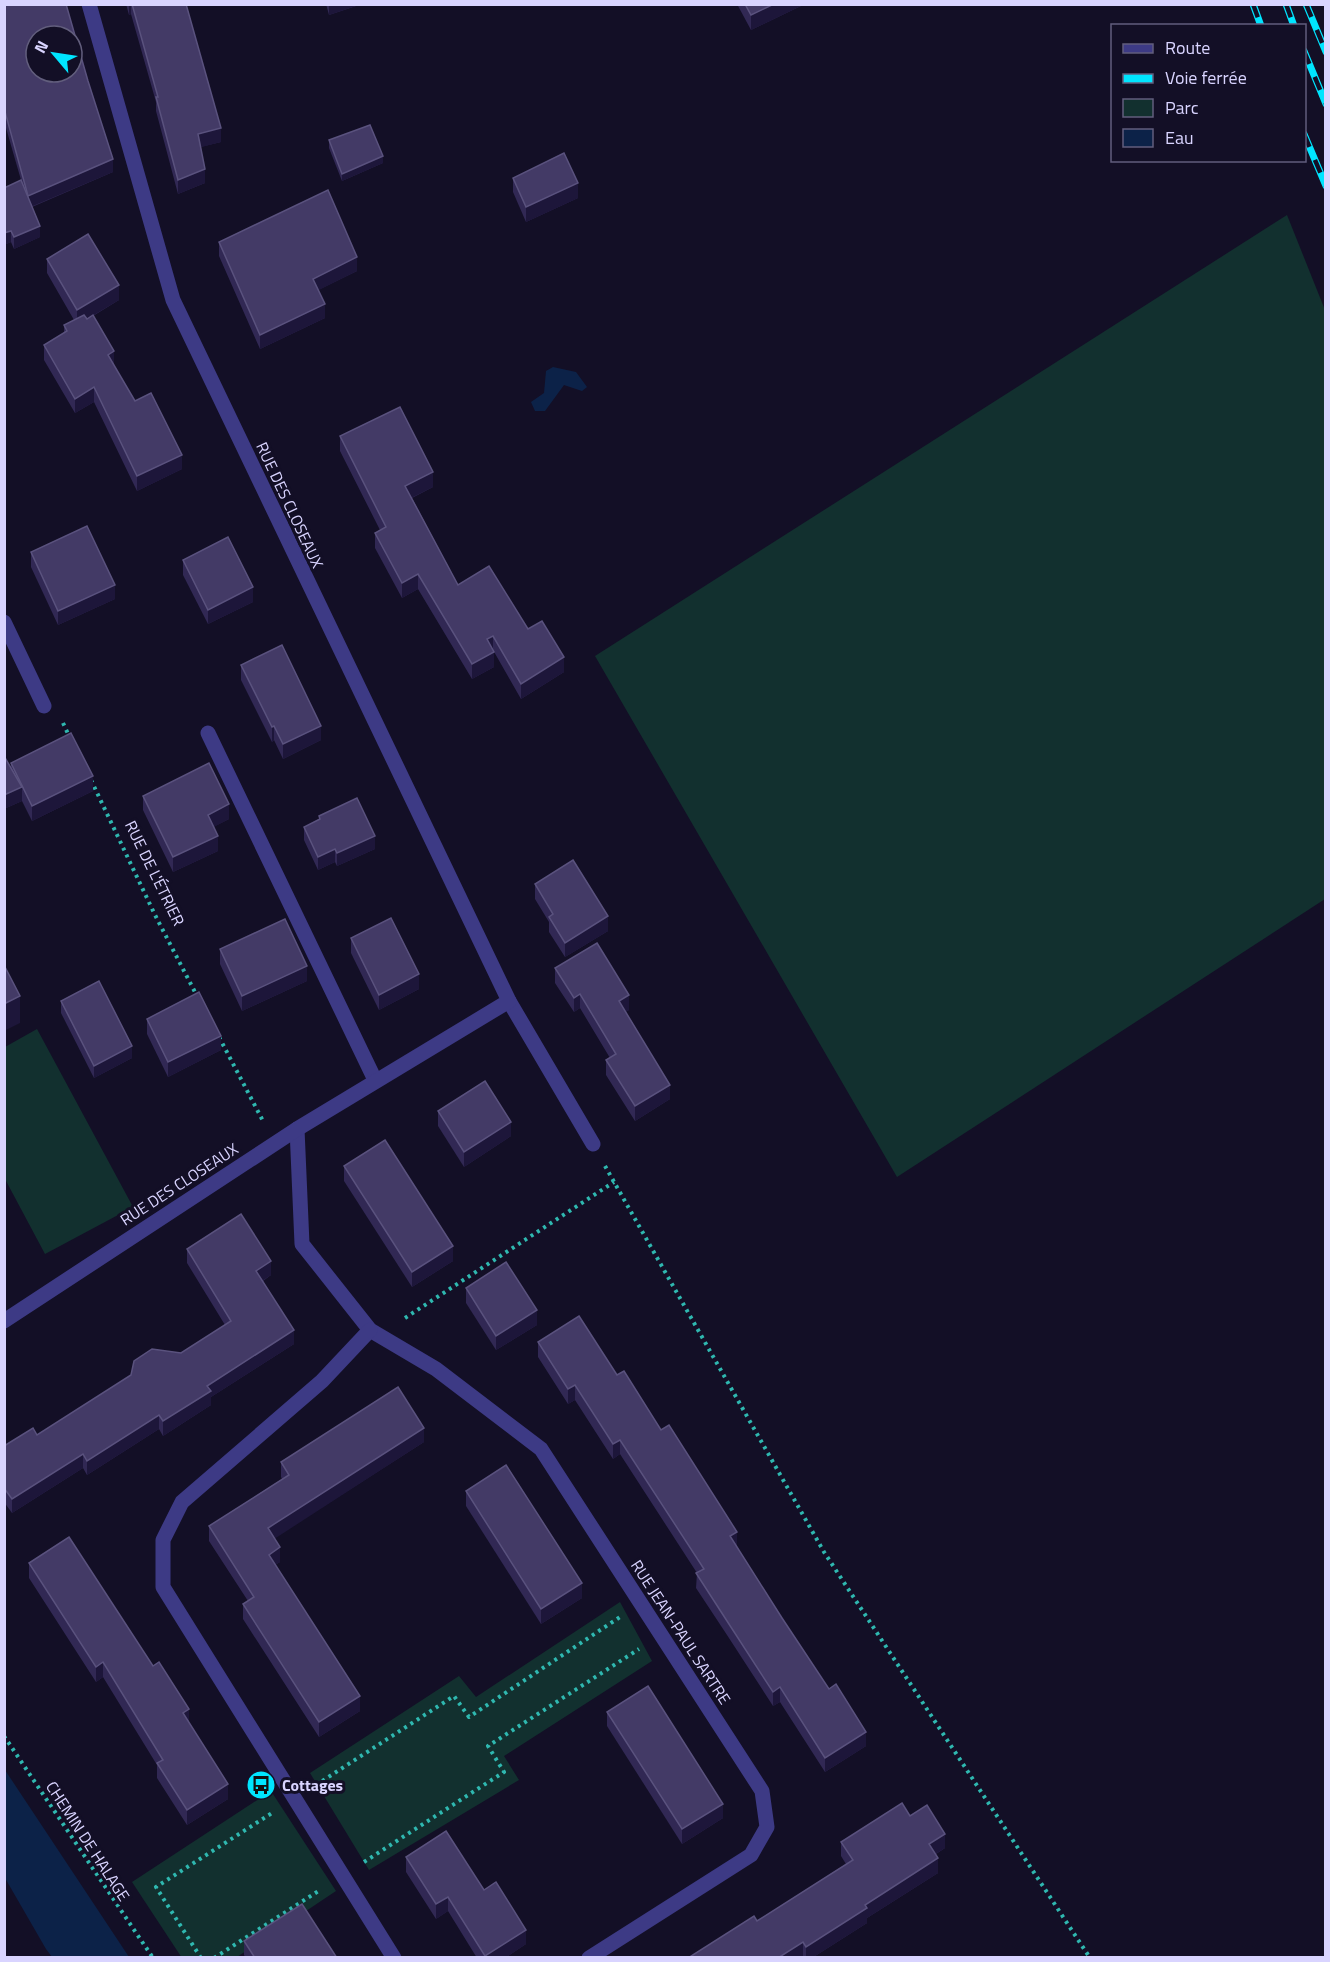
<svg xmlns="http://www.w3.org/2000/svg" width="1330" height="1962" viewBox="0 0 1330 1962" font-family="'Titillium Web',sans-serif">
<rect width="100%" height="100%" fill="#130f26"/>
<g fill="#12302f">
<path d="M 1287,215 L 1325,310 L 1325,899 L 897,1177 L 595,656 Z"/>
<path d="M 37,1029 L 133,1207 L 45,1254 L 5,1179 L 5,1047 Z"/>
<path d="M 620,1602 L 652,1661 L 504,1756 L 519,1780 L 369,1870 L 310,1773 L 459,1676 L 476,1697 Z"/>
<path d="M 271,1791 L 336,1891 L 237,1957 L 182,1958 L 132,1882 Z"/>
</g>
<g fill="#0c2248">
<path d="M 553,367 L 576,372 L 587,387 L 582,391 L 564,385 L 545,411 L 535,411 L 531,402 L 544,393 L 546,371 Z"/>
<path d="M 5,1770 L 129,1957 L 52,1957 L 46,1949 L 5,1878 Z"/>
</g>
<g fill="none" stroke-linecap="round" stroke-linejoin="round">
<g stroke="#2fb8b0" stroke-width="4" stroke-dasharray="3 4.5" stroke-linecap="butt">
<path d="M 63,723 L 70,738"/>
<path d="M 91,780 L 155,915 L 197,996"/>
<path d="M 219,1037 L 263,1121"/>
<path d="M 605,1166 L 824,1552 L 1090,1958"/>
<path d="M 405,1318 L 614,1182"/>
<path d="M 4,1736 L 153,1958"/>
<path d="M 316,1785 L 454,1696 L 469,1717 L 620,1617"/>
<path d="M 364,1862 L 504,1772 L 488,1746 L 639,1649"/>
<path d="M 201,1958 L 156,1887 L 272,1813"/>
<path d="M 214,1958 L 320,1890"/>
</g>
<g stroke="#3d3a85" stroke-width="15">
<path d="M 4,622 L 44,706"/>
<path d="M 208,733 L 375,1080"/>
<path d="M 509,1001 L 593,1144"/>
<path d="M 297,1129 L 302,1244 L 370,1330 L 436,1369 L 541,1449 L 762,1791 L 767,1827 L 751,1855 L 589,1958"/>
<path d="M 4,1321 L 297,1129 L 509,1001 L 173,300 L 89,4"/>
<path d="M 370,1330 L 322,1381 L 182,1502 L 163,1540 L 163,1587 L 394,1958"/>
</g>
<g stroke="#00e5ff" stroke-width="7">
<g id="rail">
<path d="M 1253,4 L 1261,26"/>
<path d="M 1286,4 L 1294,26"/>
<path d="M 1306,4 L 1326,52"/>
<path d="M 1304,51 L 1326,104"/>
<path d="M 1304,134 L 1326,186"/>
</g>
</g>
<use href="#rail" stroke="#130f26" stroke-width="4.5" stroke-dasharray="14" stroke-linecap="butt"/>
</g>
<g fill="#312854">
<path d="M 4,4 L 113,172 L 32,207 L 40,237 L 14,249 L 11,242 L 4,245 L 21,180 L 4,121 Z"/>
<path d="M 126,4 L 186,4 L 221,142 L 200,147 L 205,183 L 178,194 L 156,111 L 156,102 L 131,14 L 129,15 Z"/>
<path d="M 326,4 L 362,4 L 329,15 Z"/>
<path d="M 737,4 L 803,4 L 803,5 L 751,30 Z"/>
<path d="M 329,140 L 383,163 L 342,181 L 329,148 Z"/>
<path d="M 513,178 L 578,198 L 526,222 L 513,192 Z"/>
<path d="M 219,242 L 357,271 L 318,290 L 325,318 L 260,349 L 219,256 Z"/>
<path d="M 47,259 L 119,300 L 93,316 L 114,366 L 135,401 L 182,469 L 137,491 L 94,402 L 75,413 L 44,360 L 44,345 L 64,333 L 64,325 L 74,320 L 47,273 Z"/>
<path d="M 340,436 L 433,487 L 412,498 L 458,585 L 528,629 L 564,672 L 521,699 L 493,650 L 494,667 L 472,679 L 418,589 L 402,598 L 375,548 L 375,533 L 380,530 L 340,451 Z"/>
<path d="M 31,552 L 115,599 L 58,625 L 31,567 Z"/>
<path d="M 183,560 L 253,602 L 208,624 L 183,575 Z"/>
<path d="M 241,665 L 321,740 L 283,759 L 274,740 L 272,742 L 241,680 Z"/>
<path d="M 4,756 L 11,767 L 11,763 L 93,791 L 32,821 L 22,801 L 4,809 Z"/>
<path d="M 143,796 L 229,819 L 213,827 L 218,851 L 173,872 L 143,810 Z"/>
<path d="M 319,816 L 375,849 L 337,866 L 335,862 L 318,870 L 304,840 L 304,827 L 319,819 Z"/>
<path d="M 535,884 L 608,931 L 565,957 L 549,932 L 549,922 L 535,899 Z"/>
<path d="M 351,938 L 419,989 L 379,1010 L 351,953 Z"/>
<path d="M 220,949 L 307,981 L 242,1011 L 220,964 Z"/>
<path d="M 555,968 L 629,1010 L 625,1012 L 670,1099 L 635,1121 L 606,1075 L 606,1060 L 610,1058 L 580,1008 L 574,1012 L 555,983 Z"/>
<path d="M 61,1001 L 132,1058 L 94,1078 L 61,1013 Z"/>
<path d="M 147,1019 L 221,1050 L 168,1077 L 147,1034 Z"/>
<path d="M 438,1111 L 511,1136 L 464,1167 L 438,1126 Z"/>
<path d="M 344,1166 L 453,1261 L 412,1287 L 344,1181 Z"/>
<path d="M 187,1249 L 271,1275 L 263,1281 L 294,1344 L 211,1397 L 211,1405 L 163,1436 L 159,1429 L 87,1475 L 83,1468 L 12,1513 L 4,1502 L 4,1446 L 37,1435 L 181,1353 L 225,1325 L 187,1263 Z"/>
<path d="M 466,1288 L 537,1325 L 496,1350 L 466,1303 Z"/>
<path d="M 538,1342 L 617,1375 L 661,1430 L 737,1546 L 737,1547 L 782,1618 L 866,1746 L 825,1772 L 780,1702 L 773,1706 L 727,1635 L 696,1588 L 697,1573 L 620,1454 L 613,1459 L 575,1400 L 568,1404 L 538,1357 Z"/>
<path d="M 424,1442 L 274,1538 L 280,1562 L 275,1565 L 360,1711 L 319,1737 L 243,1619 L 243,1604 L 248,1601 L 209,1541 L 209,1526 L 282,1479 L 281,1477 L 281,1462 Z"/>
<path d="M 466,1491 L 582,1598 L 541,1624 L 466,1506 Z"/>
<path d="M 29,1563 L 153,1666 L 189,1723 L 228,1799 L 187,1825 L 157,1778 L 157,1765 L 103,1677 L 96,1682 L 29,1578 Z"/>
<path d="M 607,1712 L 723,1818 L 682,1844 L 607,1726 Z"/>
<path d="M 910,1816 L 945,1848 L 936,1854 L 938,1873 L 867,1918 L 867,1923 L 812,1958 L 804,1958 L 803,1956 L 801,1958 L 688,1958 L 757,1921 L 846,1864 L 841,1856 L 841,1842 Z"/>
<path d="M 406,1857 L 484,1890 L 526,1944 L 505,1958 L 477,1958 L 448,1911 L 436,1919 L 406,1872 Z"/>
<path d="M 244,1941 L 337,1958 L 246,1958 L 244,1955 Z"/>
</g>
<g fill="#1d163a">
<path d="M 129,4 L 131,4 L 131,14 L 129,15 Z"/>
<path d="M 329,4 L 362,4 L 329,15 Z"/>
<path d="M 774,4 L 803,4 L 803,5 L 751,30 L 751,15 Z"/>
<path d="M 221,128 L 221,142 L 198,148 L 198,134 Z"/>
<path d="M 383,156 L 383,163 L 342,181 L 342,174 Z"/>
<path d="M 113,159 L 113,172 L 28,208 L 28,196 Z"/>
<path d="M 205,169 L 205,183 L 178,194 L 178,180 Z"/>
<path d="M 578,183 L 578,198 L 526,222 L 526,207 Z"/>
<path d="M 40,226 L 40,237 L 14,249 L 14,237 Z"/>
<path d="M 11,231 L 11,242 L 4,245 L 4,233 Z"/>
<path d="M 357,257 L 357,271 L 313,293 L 313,279 Z"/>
<path d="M 119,285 L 119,300 L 77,325 L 77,310 Z"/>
<path d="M 325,304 L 325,318 L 260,349 L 260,335 Z"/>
<path d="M 114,351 L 114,365 L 108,370 L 108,355 Z"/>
<path d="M 94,387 L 94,402 L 75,413 L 75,399 Z"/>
<path d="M 182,455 L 182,469 L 137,491 L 137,476 Z"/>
<path d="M 433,472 L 433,487 L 405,501 L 405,486 Z"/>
<path d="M 418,574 L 418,589 L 402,598 L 402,583 Z"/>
<path d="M 115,585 L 115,599 L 58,625 L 58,611 Z"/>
<path d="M 253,587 L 253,602 L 208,624 L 208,610 Z"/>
<path d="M 493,636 L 493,650 L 487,639 Z"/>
<path d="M 494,652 L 494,667 L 472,679 L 472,664 Z"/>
<path d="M 564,657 L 564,672 L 521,699 L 521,684 Z"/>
<path d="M 274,726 L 274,740 L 272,742 L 272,727 Z"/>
<path d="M 321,726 L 321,740 L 283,759 L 283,744 Z"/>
<path d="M 93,776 L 93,791 L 32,821 L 32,806 Z"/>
<path d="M 22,787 L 22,801 L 4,809 L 4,795 Z"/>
<path d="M 229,804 L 229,819 L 208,830 L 208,815 Z"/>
<path d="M 218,836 L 218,851 L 173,872 L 173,857 Z"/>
<path d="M 375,836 L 375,849 L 337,866 L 337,853 Z"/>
<path d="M 335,849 L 335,862 L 318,870 L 318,857 Z"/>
<path d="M 608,916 L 608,931 L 565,957 L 565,943 Z"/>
<path d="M 307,966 L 307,981 L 242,1011 L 242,996 Z"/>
<path d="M 419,974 L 419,989 L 379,1010 L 379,995 Z"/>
<path d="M 580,994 L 580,1008 L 574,1012 L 574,998 Z"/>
<path d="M 629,995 L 629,1010 L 619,1016 L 619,1001 Z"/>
<path d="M 20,996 L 20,1023 L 4,1031 L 4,1004 Z"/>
<path d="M 221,1036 L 221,1050 L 168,1077 L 168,1062 Z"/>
<path d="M 132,1046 L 132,1058 L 94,1078 L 94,1066 Z"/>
<path d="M 670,1085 L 670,1099 L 635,1121 L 635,1106 Z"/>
<path d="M 511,1122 L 511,1136 L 464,1167 L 464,1152 Z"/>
<path d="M 453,1246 L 453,1261 L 412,1287 L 412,1272 Z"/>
<path d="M 271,1261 L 271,1275 L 256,1285 L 256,1271 Z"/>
<path d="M 537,1310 L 537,1325 L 496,1350 L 496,1336 Z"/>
<path d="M 294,1330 L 294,1344 L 211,1397 L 211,1405 L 163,1436 L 163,1421 L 207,1386 Z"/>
<path d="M 575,1385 L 575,1400 L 568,1404 L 568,1389 Z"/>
<path d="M 159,1415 L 159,1429 L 87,1475 L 87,1461 Z"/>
<path d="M 424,1428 L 424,1442 L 268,1543 L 268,1528 Z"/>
<path d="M 620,1440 L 620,1454 L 613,1459 L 613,1444 Z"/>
<path d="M 83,1454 L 83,1468 L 12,1513 L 12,1499 Z"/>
<path d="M 737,1532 L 737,1546 L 730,1551 L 730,1536 Z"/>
<path d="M 280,1547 L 280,1562 L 269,1569 L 269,1555 Z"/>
<path d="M 582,1583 L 582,1598 L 541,1624 L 541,1609 Z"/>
<path d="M 103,1662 L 103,1677 L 96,1682 L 96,1667 Z"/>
<path d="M 780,1687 L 780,1702 L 773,1706 L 773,1692 Z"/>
<path d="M 360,1696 L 360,1711 L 319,1737 L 319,1722 Z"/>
<path d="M 189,1709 L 189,1724 L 183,1713 Z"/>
<path d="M 866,1732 L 866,1746 L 825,1772 L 825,1758 Z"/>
<path d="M 228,1784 L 228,1799 L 187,1825 L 187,1810 Z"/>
<path d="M 723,1804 L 723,1818 L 682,1844 L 682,1829 Z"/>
<path d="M 945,1834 L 945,1848 L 929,1858 L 929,1844 Z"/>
<path d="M 938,1858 L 938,1873 L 867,1918 L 867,1923 L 812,1958 L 806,1958 L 806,1947 L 865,1905 Z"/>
<path d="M 448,1897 L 448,1911 L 436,1919 L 436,1904 Z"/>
<path d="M 526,1930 L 526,1944 L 505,1958 L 485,1958 L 485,1956 Z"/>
<path d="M 803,1942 L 803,1956 L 801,1958 L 778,1958 Z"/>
</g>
<g fill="#433a66" stroke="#5a527e" stroke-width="1.5" fill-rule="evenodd">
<path d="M 4,4 L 66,4 L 88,81 L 113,159 L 28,196 L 4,108 ZM 36,36 L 72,36 L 72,72 L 36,72 Z"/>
<path d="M 132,4 L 186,4 L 221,128 L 198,134 L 205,169 L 178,180 L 156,97 L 158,97 Z"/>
<path d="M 745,4 L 774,4 L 751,15 Z"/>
<path d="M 370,125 L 383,156 L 342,174 L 329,140 Z"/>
<path d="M 564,153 L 578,183 L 526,207 L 513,178 Z"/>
<path d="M 21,180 L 40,226 L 14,237 L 11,231 L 4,233 L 4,188 Z"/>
<path d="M 328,190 L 357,257 L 313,279 L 325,304 L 260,335 L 219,242 Z"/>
<path d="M 88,234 L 119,285 L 77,310 L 47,259 Z"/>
<path d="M 84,315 L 87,319 L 93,315 L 114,351 L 108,355 L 135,401 L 151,393 L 182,455 L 137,476 L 94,387 L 75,399 L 44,345 L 67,331 L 64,325 Z"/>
<path d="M 400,407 L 433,472 L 405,486 L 458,585 L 489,566 L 528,629 L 542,621 L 564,657 L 521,684 L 493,636 L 487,639 L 494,652 L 472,664 L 418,574 L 402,583 L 375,533 L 386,527 L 340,436 Z"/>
<path d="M 87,526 L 115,585 L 58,611 L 31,552 Z"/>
<path d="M 228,537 L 253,587 L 208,610 L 183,560 Z"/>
<path d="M 282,645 L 321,726 L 283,744 L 274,726 L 272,727 L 241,665 Z"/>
<path d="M 71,733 L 93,776 L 32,806 L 11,763 Z"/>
<path d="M 4,756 L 22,787 L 4,795 Z"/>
<path d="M 209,763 L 229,804 L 208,815 L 218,836 L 173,857 L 143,796 Z"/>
<path d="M 357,798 L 375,836 L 337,853 L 335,849 L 318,857 L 304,827 L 320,819 L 319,816 Z"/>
<path d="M 573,860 L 608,916 L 565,943 L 549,917 L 553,914 L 535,884 Z"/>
<path d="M 391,918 L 419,974 L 379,995 L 351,938 Z"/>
<path d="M 285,919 L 307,966 L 242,996 L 220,949 Z"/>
<path d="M 597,943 L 629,995 L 619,1001 L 670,1085 L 635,1106 L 606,1060 L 616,1054 L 580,994 L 574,998 L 555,968 Z"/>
<path d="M 4,965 L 20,996 L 4,1004 Z"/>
<path d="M 99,981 L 132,1046 L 94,1066 L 61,1001 Z"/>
<path d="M 199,992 L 221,1036 L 168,1062 L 147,1019 Z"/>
<path d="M 485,1081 L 511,1122 L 464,1152 L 438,1111 Z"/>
<path d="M 385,1140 L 453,1246 L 412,1272 L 344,1166 Z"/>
<path d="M 241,1214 L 271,1261 L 256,1271 L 294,1330 L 207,1386 L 211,1391 L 163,1421 L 159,1415 L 87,1461 L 83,1454 L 12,1499 L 4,1488 L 4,1446 L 33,1428 L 37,1435 L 131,1375 L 134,1361 L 152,1349 L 181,1353 L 231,1321 L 187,1249 Z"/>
<path d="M 506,1262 L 537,1310 L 496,1336 L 466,1288 Z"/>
<path d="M 579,1316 L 617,1375 L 624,1371 L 661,1430 L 669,1425 L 737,1532 L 730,1536 L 782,1618 L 829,1689 L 836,1684 L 866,1732 L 825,1758 L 780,1687 L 773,1692 L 727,1621 L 696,1573 L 704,1569 L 620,1440 L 613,1444 L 575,1385 L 568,1389 L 538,1342 Z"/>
<path d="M 398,1387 L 424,1428 L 268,1528 L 280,1547 L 269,1555 L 360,1696 L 319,1722 L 243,1604 L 254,1597 L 209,1526 L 289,1475 L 281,1462 Z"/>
<path d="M 506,1465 L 582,1583 L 541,1609 L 466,1491 Z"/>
<path d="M 69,1537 L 153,1666 L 159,1662 L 189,1709 L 183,1713 L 228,1784 L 187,1810 L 157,1763 L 163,1760 L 103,1662 L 96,1667 L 29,1563 Z"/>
<path d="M 648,1686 L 723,1804 L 682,1829 L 607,1712 Z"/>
<path d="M 902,1803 L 910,1816 L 927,1805 L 945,1834 L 929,1844 L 938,1858 L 865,1905 L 867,1908 L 806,1947 L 803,1942 L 778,1958 L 688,1958 L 754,1916 L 757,1921 L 853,1860 L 841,1842 Z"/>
<path d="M 446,1831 L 484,1890 L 496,1882 L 526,1930 L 485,1956 L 448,1897 L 436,1904 L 406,1857 Z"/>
<path d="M 302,1904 L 337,1958 L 255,1958 L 244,1941 Z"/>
</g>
<defs>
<g id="bus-disc" transform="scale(1.5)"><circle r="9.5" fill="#00e5ff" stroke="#130f26"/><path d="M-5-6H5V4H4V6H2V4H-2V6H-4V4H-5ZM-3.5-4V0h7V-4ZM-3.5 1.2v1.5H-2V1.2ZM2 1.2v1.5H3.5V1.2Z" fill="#111"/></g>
</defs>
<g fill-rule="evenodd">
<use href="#bus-disc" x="261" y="1785"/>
</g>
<g text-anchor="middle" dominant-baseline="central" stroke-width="6" stroke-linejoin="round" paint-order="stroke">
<g font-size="16" fill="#d9d4ff" stroke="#130f26">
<text transform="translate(290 505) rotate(65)">RUE DES CLOSEAUX</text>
<text transform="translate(155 873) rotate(64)">RUE DE L'ÉTRIER</text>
<text transform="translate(179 1184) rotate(-33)">RUE DES CLOSEAUX</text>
<text transform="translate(681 1632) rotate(57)">RUE JEAN-PAUL SARTRE</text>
<text transform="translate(88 1841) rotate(57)">CHEMIN DE HALAGE</text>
</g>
<g font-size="16" font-weight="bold" fill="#d9d4ff" stroke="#130f26" text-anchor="start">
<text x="282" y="1785">Cottages</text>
</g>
</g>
<rect width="1330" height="1962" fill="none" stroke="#d9d4ff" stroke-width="12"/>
<rect x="1111" y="24" width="195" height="138" fill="#130f26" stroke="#625e7d" stroke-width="1.5"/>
<rect x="1123" y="44" width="30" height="9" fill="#3d3a85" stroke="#625e7d" stroke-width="1.5"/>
<text x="1165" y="54" font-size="18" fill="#d9d4ff">Route</text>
<rect x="1123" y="74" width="30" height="9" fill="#00e5ff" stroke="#625e7d" stroke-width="1.5"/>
<text x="1165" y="84" font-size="18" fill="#d9d4ff">Voie ferrée</text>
<rect x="1123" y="99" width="30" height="18" fill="#12302f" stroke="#625e7d" stroke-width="1.5"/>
<text x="1165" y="114" font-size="18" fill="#d9d4ff">Parc</text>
<rect x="1123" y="129" width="30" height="18" fill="#0c2248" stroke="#625e7d" stroke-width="1.5"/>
<text x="1165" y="144" font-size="18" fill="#d9d4ff">Eau</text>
<g transform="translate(54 54) rotate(299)"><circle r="28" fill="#130f26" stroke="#625e7d" stroke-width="1.5"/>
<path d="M0-4.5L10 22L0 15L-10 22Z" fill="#00e5ff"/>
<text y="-9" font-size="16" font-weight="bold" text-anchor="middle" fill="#d9d4ff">N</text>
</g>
</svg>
